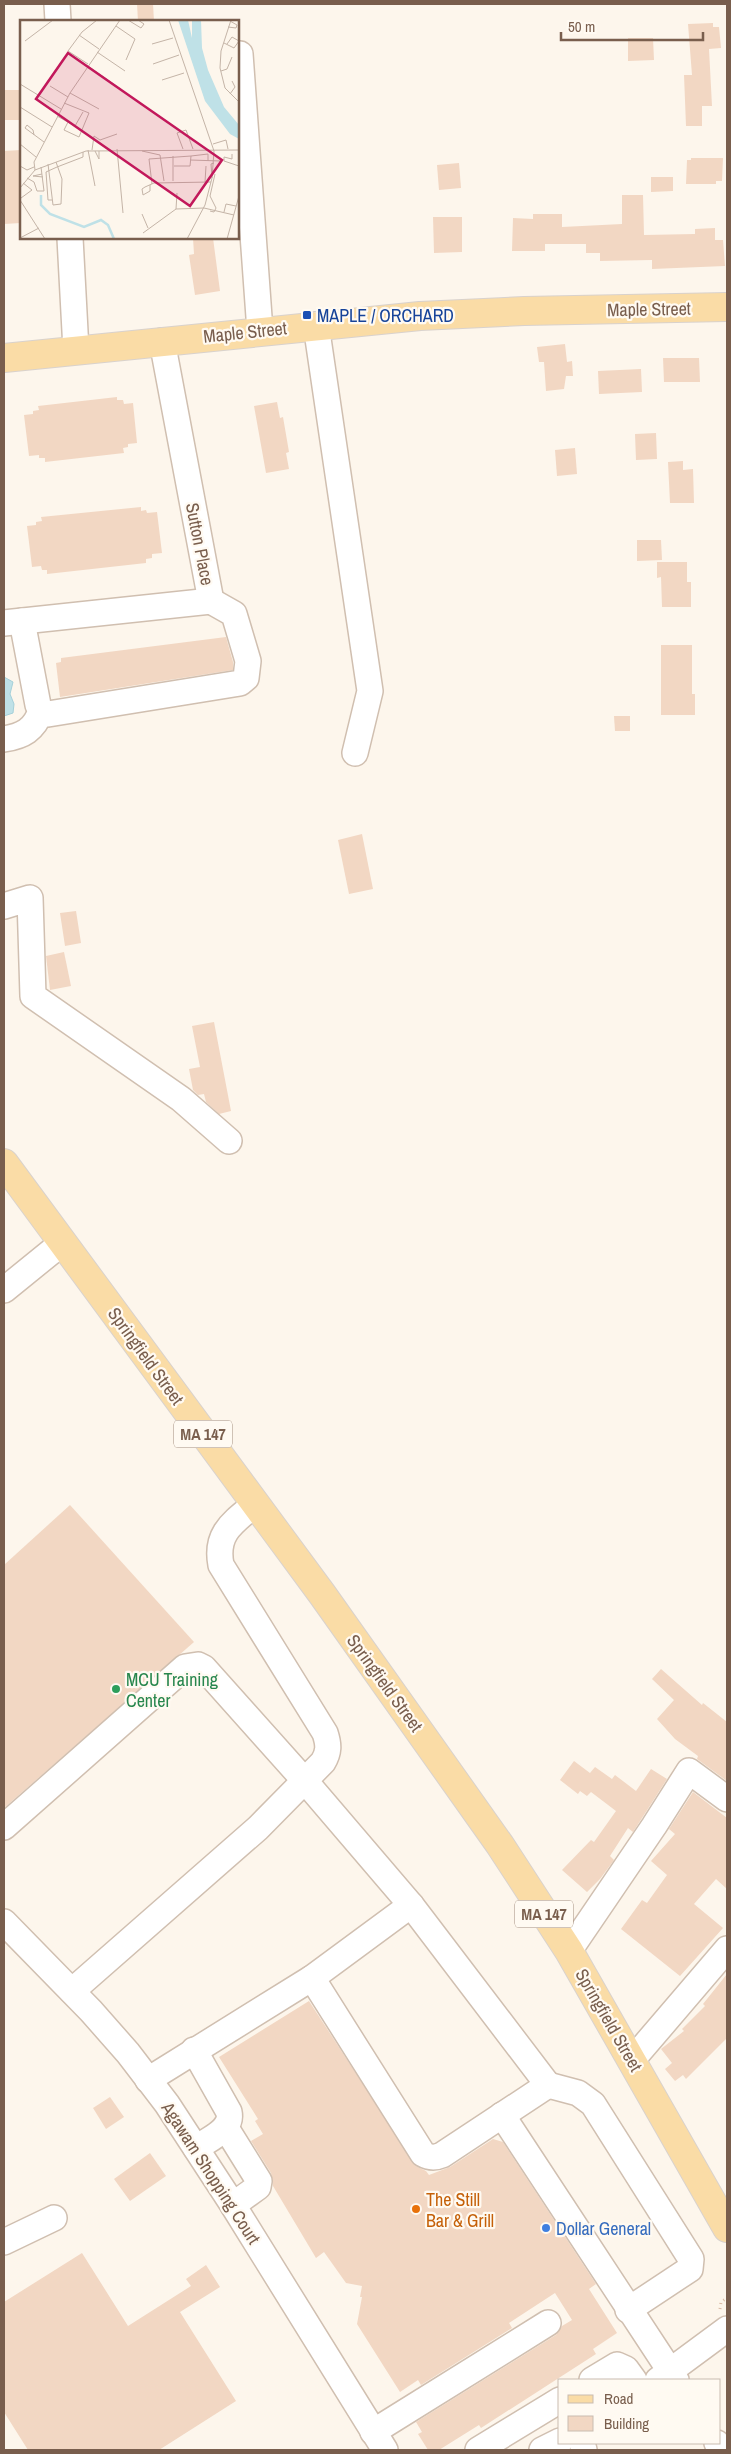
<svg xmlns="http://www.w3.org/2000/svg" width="731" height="2454" viewBox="0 0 731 2454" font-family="'Archivo Narrow',sans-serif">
<rect width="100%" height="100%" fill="#fdf6ec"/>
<path fill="#bfe1e7" stroke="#a5d0d9" d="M 4,677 L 13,682 L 10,694 L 14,704 L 13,713 L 4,716 Z"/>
<g fill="#f2d7c3">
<path d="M 137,4 L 153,4 L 154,21 L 138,21 Z"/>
<path d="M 713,23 L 713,27 L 719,27 L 721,48 L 709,49 L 712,106 L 702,106 L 702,126 L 686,126 L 684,75 L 692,75 L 688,24 Z"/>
<path d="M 628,38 L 653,38 L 654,60 L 628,61 Z"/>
<path d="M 4,90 L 19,90 L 21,120 L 4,120 Z"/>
<path d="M 21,150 L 21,223 L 4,224 L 4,151 Z"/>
<path d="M 691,158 L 723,158 L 722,181 L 716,181 L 716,184 L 686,184 L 687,160 L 691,160 Z"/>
<path d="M 459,163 L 461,188 L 439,190 L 437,165 Z"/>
<path d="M 651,177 L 673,177 L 673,191 L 651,192 Z"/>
<path d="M 622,195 L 643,195 L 644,235 L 695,234 L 695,229 L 715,228 L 715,240 L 723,240 L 725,266 L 652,269 L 652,260 L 600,261 L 600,253 L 586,253 L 586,244 L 545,244 L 545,251 L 512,251 L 513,218 L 533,219 L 533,214 L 562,214 L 562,227 L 622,224 Z"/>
<path d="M 433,217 L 462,217 L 462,252 L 434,253 Z"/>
<path d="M 193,238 L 213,238 L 220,291 L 195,295 L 189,255 L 194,254 Z"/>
<path d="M 565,344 L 567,362 L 572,361 L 573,376 L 566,376 L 564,389 L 546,391 L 544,362 L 539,362 L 537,347 Z"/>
<path d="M 663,358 L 699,358 L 700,382 L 664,382 Z"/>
<path d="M 641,369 L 642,392 L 599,394 L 598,371 Z"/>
<path d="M 117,397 L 117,400 L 123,400 L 124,404 L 133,403 L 137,443 L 128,444 L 128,447 L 123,448 L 124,453 L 45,462 L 45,458 L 39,458 L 39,455 L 29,456 L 24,415 L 33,414 L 33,411 L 39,410 L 38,406 Z"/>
<path d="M 277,402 L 280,418 L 283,417 L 289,452 L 286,453 L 289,469 L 266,473 L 254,406 Z"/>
<path d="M 656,433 L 657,459 L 636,460 L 635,434 Z"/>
<path d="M 575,448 L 577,474 L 557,476 L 555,450 Z"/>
<path d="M 683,461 L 683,470 L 693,469 L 694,503 L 670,503 L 668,462 Z"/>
<path d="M 141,507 L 141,511 L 146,510 L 147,513 L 157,512 L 162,553 L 152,554 L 152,558 L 146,559 L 146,563 L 47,574 L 47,570 L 42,570 L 41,566 L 32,567 L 27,526 L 36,525 L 36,522 L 42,521 L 41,517 Z"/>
<path d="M 637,540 L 661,540 L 662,560 L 637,561 Z"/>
<path d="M 657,562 L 687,562 L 687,582 L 691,582 L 691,607 L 662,607 L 661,577 L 657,578 Z"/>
<path d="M 226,637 L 233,662 L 233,670 L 60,697 L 56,663 L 61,662 L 61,658 Z"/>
<path d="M 661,645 L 692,645 L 692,694 L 695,694 L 695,715 L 661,715 Z"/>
<path d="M 614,716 L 630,716 L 630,731 L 615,731 Z"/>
<path d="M 362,834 L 373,889 L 349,894 L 338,840 Z"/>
<path d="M 76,911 L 81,943 L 65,946 L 60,913 Z"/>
<path d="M 64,952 L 71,986 L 50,990 L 46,956 Z"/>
<path d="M 214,1022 L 231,1111 L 219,1114 L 206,1102 L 204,1094 L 198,1095 L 193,1090 L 189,1069 L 200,1067 L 192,1026 Z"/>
<path d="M 70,1505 L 194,1642 L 4,1808 L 4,1565 Z"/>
<path d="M 661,1669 L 702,1705 L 703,1703 L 727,1722 L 727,1781 L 697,1759 L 698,1756 L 675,1739 L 657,1719 L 674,1700 L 652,1679 Z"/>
<path d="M 574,1761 L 590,1773 L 595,1767 L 612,1779 L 615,1775 L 636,1791 L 651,1769 L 667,1779 L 633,1832 L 628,1828 L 610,1856 L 614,1860 L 600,1879 L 587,1892 L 562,1870 L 591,1840 L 594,1842 L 616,1811 L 591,1792 L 587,1796 L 580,1791 L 578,1794 L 560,1780 Z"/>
<path d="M 693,1792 L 727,1818 L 727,1889 L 716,1879 L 694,1904 L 723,1928 L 680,1976 L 621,1929 L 642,1900 L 647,1903 L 667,1875 L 651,1861 L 675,1834 L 669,1829 Z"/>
<path d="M 727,1974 L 727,2038 L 686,2079 L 683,2075 L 675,2081 L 665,2069 L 672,2063 L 661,2049 L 684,2031 L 682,2029 L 705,2006 L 703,2004 Z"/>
<path d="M 309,2001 L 416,2166 L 426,2171 L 429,2175 L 450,2167 L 493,2139 L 503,2142 L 596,2284 L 589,2289 L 617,2333 L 593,2349 L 596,2354 L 481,2428 L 479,2425 L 439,2450 L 428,2450 L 418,2434 L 422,2432 L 416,2422 L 556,2335 L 562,2326 L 572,2320 L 555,2293 L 509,2323 L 512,2328 L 421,2385 L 418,2380 L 400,2392 L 357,2324 L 362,2297 L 360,2297 L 362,2286 L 346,2283 L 324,2252 L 316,2258 L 273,2186 L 271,2173 L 251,2141 L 263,2134 L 255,2121 L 258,2119 L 219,2057 Z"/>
<path d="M 110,2097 L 124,2117 L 106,2129 L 93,2108 Z"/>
<path d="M 150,2153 L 166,2176 L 130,2201 L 114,2179 Z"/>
<path d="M 82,2253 L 128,2326 L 191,2286 L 186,2279 L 206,2265 L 220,2287 L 180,2312 L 236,2401 L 159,2450 L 28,2450 L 4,2412 L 4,2302 Z"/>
</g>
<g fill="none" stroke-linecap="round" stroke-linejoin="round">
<g stroke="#d0bfb0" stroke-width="28">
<g id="minor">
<path d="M 57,4 L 58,21"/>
<path d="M 240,54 L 260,331"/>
<path d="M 70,238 L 76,350"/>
<path d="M 316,325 L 370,691 L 355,753"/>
<path d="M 162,341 L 211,601"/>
<path d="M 22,621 L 38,705 L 41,711 L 48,714 L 240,683 L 246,678 L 248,661 L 234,614 L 211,601"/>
<path d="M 4,623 L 211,601"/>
<path d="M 4,739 C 23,736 34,730 41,711"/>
<path d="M 4,906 L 30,898 L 33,996 L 181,1099 L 229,1141"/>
<path d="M 4,1290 L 62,1243"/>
<path d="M 4,1827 L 185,1667 L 198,1665 L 204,1668 L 305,1781 L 411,1905 L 548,2085 L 442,2155 C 435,2158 430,2158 423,2154 L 312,1978"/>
<path d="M 4,1922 L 91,2011 L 128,2053 L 167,2104 L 231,2202 L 385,2450"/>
<path d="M 569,1951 L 654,1826 L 689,1771 L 727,1799"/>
<path d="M 72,1991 L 258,1828 L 323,1762 C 329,1752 329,1745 325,1733 L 221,1565 C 215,1534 232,1523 254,1505"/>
<path d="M 194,2050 L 229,2112 C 233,2130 209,2139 196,2148"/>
<path d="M 633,2059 L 727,1949"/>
<path d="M 148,2080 L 312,1978 L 411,1905"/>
<path d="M 548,2085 L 578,2093 L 593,2104 L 691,2259 L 690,2269 L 628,2310"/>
<path d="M 502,2115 L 676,2380"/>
<path d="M 226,2128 L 259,2181 L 258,2187 L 233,2205"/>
<path d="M 4,2242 L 54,2218"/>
<path d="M 592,2380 L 617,2365 L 626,2369 L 634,2380"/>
<path d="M 658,2380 L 727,2329"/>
<path d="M 373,2432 L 548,2323"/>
<path d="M 582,2443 L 584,2450"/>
<path d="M 717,2443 L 719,2447"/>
<path d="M 478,2450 L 560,2400"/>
<path d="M 542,2450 L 560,2441"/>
</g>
</g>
<g stroke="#d9d2cd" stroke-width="30">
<g id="major">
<path d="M 4,358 L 420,316 L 524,311 L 727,307"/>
<path d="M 4,1163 L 322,1594 L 500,1845 L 569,1951 L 727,2228"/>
</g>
</g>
<path stroke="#d8baa5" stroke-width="3" stroke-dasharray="1 4" stroke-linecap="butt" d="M 720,2309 L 721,2302 L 727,2298"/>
<use href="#minor" stroke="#fff" stroke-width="25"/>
<use href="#major" stroke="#fadca6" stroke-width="28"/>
</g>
<rect fill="#1a4fb4" stroke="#fffaf2" stroke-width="2" x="302" y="310" width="10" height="10" rx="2.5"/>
<circle fill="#2e9e5b" stroke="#fffaf2" stroke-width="2" cx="116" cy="1689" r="5"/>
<circle fill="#e8710a" stroke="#fffaf2" stroke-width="2" cx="416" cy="2209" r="5"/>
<circle fill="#3f7fe0" stroke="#fffaf2" stroke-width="2" cx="546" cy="2228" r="5"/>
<g text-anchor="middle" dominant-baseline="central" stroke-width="4.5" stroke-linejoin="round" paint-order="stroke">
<g fill="#fffaf2" stroke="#a18d7e" stroke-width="1">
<rect x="174" y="1420.5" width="58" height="27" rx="4"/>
<rect x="515" y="1900.5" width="58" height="27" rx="4"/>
</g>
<g font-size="16" font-weight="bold" fill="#795e4d">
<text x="203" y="1434">MA 147</text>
<text x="544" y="1914">MA 147</text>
</g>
<g font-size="18" fill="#795e4d" stroke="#fffaf2">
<text transform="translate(649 309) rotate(-1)">Maple Street</text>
<text transform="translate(245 332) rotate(-6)">Maple Street</text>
<text transform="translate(200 544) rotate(79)">Sutton Place</text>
<text transform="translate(146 1356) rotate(54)">Springfield Street</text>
<text transform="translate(385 1683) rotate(54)">Springfield Street</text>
<text transform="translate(609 2020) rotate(60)">Springfield Street</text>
<text transform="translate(211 2173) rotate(57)">Agawam Shopping Court</text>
</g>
<g font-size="18" fill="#164399" stroke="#fffaf2" text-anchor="start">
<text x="317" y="315">MAPLE / ORCHARD</text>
</g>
<g font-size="18" fill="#27864d" stroke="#fffaf2" text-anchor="start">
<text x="126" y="1679">MCU Training<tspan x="126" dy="21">Center</tspan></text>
</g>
<g font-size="18" fill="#c56008" stroke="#fffaf2" text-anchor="start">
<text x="426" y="2199">The Still<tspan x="426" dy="21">Bar &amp; Grill</tspan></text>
</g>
<g font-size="18" fill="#366cbe" stroke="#fffaf2" text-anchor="start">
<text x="556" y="2228">Dollar General</text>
</g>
</g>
<g transform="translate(20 20)">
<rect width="219" height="219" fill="#fdf6ec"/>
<path d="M 158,0 L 168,0 L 172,18 L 172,0 L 181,0 L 182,28 L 188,50 L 204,87 L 219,105 L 219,119 L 210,114 L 185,81 Z" fill="#bfe1e7"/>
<path fill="none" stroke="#bfe1e7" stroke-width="2.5" d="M 21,175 L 21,185 L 30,194 L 64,207 L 81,200 L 88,205 L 94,219"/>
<path fill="none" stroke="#c4b4a7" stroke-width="1" d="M 108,0 L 121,8 L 124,4 L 118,0M 149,0 L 194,131M 211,0 L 201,31 L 200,48 L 205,68 L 219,82M 96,6 L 115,19 L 106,40M 208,7 L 216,8 L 217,5 L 210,1M 59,15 L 79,29M 5,21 L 33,0M 204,23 L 214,28 L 219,21 L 212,17 L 207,24M 132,24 L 153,18M 77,32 L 105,51M 68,44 L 48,31 L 62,12 L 77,0M 133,44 L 159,35M 68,46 L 102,70M 201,51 L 207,49 L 212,37M 142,60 L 164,53M 0,64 L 41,89M 30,66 L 48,77M 50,73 L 79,89M 210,74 L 215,67 L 212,61M 44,83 L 69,93 L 59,117 L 44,110 L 48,102M 0,87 L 32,107M 37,96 L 55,106 L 63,92M 5,108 L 24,122M 5,108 L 7,105 L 13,110 L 14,115M 0,124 L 16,137M 193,124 L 206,120 L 208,129M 97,129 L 103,193M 163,129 L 157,113 L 166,110 L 173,129M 68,130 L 75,166M 72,130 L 74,116 L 80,120 L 97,114M 75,131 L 79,139 L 79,131M 122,131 L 140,135 L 144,161M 212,134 L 212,139 L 204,137 L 204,141 L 219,146M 171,136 L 188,134 L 188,141M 170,140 L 201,141M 28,144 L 33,185 L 41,184 L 42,159 L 36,142M 0,146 L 7,150 L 14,147M 37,147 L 63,137 L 63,132M 15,150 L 14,142 L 50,73 L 100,0M 22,154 L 13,156 L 23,157M 7,158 L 14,162 L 17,171 L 24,171 L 21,147M 192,158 L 191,144 L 194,143M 153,161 L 153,136M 185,162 L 186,146M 132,164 L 129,139 L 171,136 L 170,146 L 154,146M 130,165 L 130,171 L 123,175 L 122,169 L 125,167 L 134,163 L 191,162M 0,168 L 15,150 L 66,131 L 219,130M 1,178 L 12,170 L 3,163M 0,180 L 25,219M 32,180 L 28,180 L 26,152 L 37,147M 156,189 L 157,173M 190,191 L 194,192 L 196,188 L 190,176 L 195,154M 204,192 L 206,184 L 216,186M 122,194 L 128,208M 123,213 L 156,189 L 184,188 L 214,195M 0,218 L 19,208M 167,219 L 185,185 L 192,158 L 194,131M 207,219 L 219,176"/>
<path fill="#c2185b" fill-opacity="0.15" stroke="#c2185b" stroke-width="2.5" d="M 48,33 L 202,140 L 170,186 L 16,79 Z"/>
<rect width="219" height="219" fill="none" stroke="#795e4d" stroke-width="2.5"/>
</g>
<rect width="731" height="2454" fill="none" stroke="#795e4d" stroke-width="10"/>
<rect x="558" y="2379" width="162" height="65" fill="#fffaf2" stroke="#c9bcb0"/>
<rect x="568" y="2395" width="25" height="8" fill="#fadca6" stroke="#c9bcb0"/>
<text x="604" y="2404" font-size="15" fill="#795e4d">Road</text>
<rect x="568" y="2416" width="25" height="15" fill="#f2d7c3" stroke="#c9bcb0"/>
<text x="604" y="2429" font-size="15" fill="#795e4d">Building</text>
<path d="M561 32v8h142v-8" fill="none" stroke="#795e4d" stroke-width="2.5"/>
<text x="568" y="32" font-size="15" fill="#795e4d" stroke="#fffaf2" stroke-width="4" paint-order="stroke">50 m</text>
</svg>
